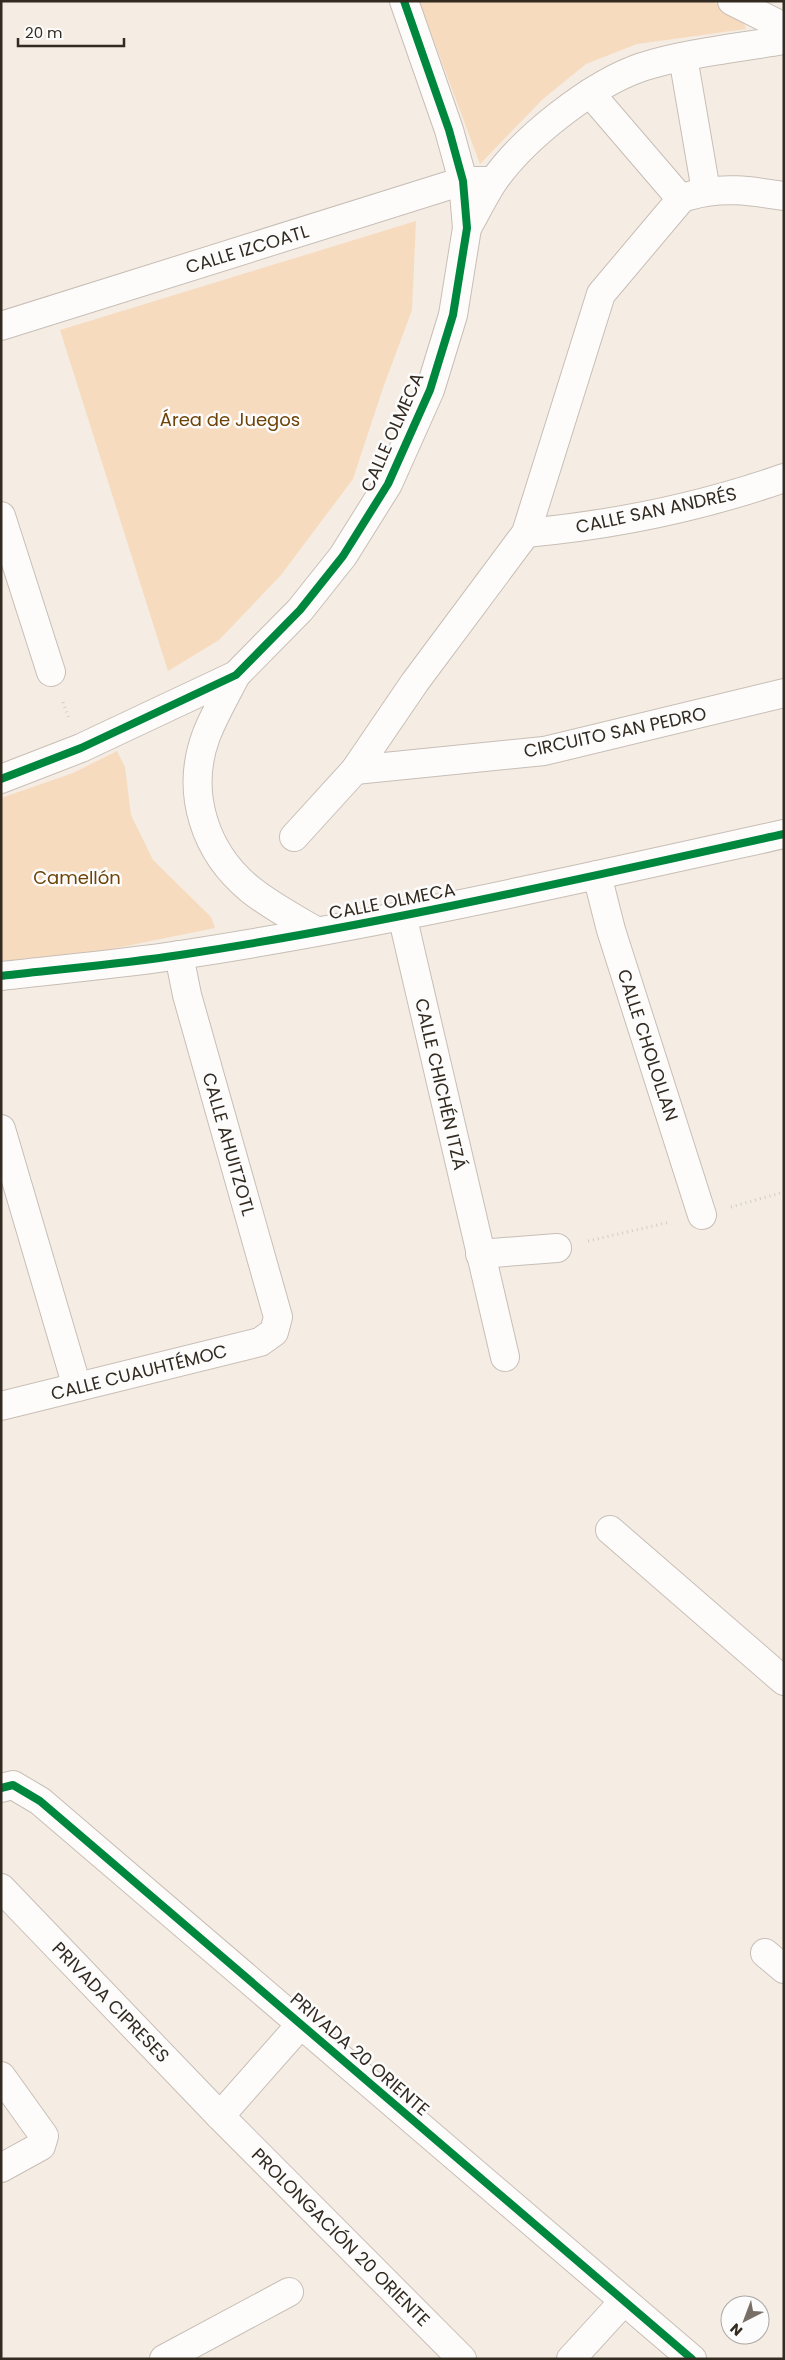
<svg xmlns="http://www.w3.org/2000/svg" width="785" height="2360" viewBox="0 0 785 2360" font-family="Poppins,sans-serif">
<rect width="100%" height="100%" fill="#f5ece4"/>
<g fill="#f7dbbf">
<path d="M 419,1 L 712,1 L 742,16 L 746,29 L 637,44 L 586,64 L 543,99 L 480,164 Z"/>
<path d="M 416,221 L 412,310 L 383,388 L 353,479 L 281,575 L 219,640 L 168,671 L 60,330 Z"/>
<path d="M 117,751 L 125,767 L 131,815 L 153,860 L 211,917 L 215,928 L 87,954 L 1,965 L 1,798 L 73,773 Z"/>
</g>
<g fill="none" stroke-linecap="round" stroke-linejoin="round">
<g stroke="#c7beb6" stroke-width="30">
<g id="street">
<path d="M 683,57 L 706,191"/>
<path d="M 590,93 L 681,199"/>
<path d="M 689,196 C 721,186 752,191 784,196"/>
<path d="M 1,326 L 463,181 L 485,181"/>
<path d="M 1,516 L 51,672"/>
<path d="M 526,533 C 613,525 701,507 784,478"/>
<path d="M 355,770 L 544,751 L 784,693"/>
<path d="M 294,837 L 355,770 L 415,682 L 526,533 L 601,294 L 681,199"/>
<path d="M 597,875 L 611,930 L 702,1215"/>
<path d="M 402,915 L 505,1357"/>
<path d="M 1,1129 L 77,1387"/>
<path d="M 480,1254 L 557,1248"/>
<path d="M 1,1406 L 260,1342 L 274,1332 L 278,1317 L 187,995 L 179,955"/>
<path d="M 610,1530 L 784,1681"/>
<path d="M 1,1788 L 13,1785 L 40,1801 L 692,2359"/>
<path d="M 1,1888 L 220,2116 L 462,2359"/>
<path d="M 765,1953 L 784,1969"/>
<path d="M 1,2076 L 44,2136 L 41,2146 L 1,2168"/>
<path d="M 220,2116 L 302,2023"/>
<path d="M 164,2359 L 289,2292"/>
<path d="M 571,2359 L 624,2301"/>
</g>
</g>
<g stroke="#c7beb6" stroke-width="30">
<g id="secondary">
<path d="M 732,1 L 784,27"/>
<path d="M 467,228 C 476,212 484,196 493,182 C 523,138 592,84 642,67 C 687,53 737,48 784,40"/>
<path d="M 236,675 C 226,695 214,715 206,736 C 185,793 205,853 251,890 C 271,906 294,918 316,931"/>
<path d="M 1,779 L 81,748 L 236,675 L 300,610 L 343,556 L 388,484 L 430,390 L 453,315 L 467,228 L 463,181 L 449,130 L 404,1"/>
<path d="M 1,976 C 61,969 121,964 180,955 C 383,924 584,878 784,834"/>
</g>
</g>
<g stroke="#d0cdc9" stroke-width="3" stroke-dasharray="1 4" stroke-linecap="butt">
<path d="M 63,702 L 69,719"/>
<path d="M 731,1207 L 784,1192"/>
<path d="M 588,1241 L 670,1222"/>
</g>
<use href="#street" stroke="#fefcfb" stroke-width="28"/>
<use href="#secondary" stroke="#fefcfb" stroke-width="28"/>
<g stroke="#fcfcfc" stroke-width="11">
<g id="cycleway">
<path d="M 1,779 L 81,748 L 236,675 L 300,610 L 343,556 L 388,484 L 430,390 L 453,315 L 467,228 L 463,181 L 449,130 L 404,1"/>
<path d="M 1,976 C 61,969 121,964 180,955 C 383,924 584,878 784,834"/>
<path d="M 1,1788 L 13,1785 L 40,1801 L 692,2359"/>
</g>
</g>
<use href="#cycleway" stroke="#00873e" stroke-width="8"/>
</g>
<g text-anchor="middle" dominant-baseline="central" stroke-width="5" stroke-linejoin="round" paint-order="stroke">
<g font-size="18" fill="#332a20" stroke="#fcfcfc">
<text transform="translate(247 249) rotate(-17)">CALLE IZCOATL</text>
<text transform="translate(392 432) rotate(-66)">CALLE OLMECA</text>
<text transform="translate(656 510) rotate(-12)">CALLE SAN ANDRÉS</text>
<text transform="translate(615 732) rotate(-12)">CIRCUITO SAN PEDRO</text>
<text transform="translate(392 901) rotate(-11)">CALLE OLMECA</text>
<text transform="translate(648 1045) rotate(72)">CALLE CHOLOLLAN</text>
<text transform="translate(441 1084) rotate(77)">CALLE CHICHÉN ITZÁ</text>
<text transform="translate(229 1144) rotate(74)">CALLE AHUITZOTL</text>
<text transform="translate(139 1372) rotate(-14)">CALLE CUAUHTÉMOC</text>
<text transform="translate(111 2002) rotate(46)">PRIVADA CIPRESES</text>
<text transform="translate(360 2054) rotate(41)">PRIVADA 20 ORIENTE</text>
<text transform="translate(341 2237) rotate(45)">PROLONGACIÓN 20 ORIENTE</text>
</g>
<g font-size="18" fill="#6e4308" stroke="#fcfcfc">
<text x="230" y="419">Área de Juegos</text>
<text x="77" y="877">Camellón</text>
</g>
</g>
<rect width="785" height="2360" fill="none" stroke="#332a20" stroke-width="5"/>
<g transform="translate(745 2320) rotate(222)"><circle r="24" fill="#fcfcfc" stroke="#aca8a4"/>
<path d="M0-4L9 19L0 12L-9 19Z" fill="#776e65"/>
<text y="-8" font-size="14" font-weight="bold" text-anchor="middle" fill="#332a20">N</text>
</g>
<path d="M18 38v8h106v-8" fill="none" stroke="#332a20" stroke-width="2.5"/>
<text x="25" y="38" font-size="15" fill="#332a20" stroke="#fcfcfc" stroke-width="4" paint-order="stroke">20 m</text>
</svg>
